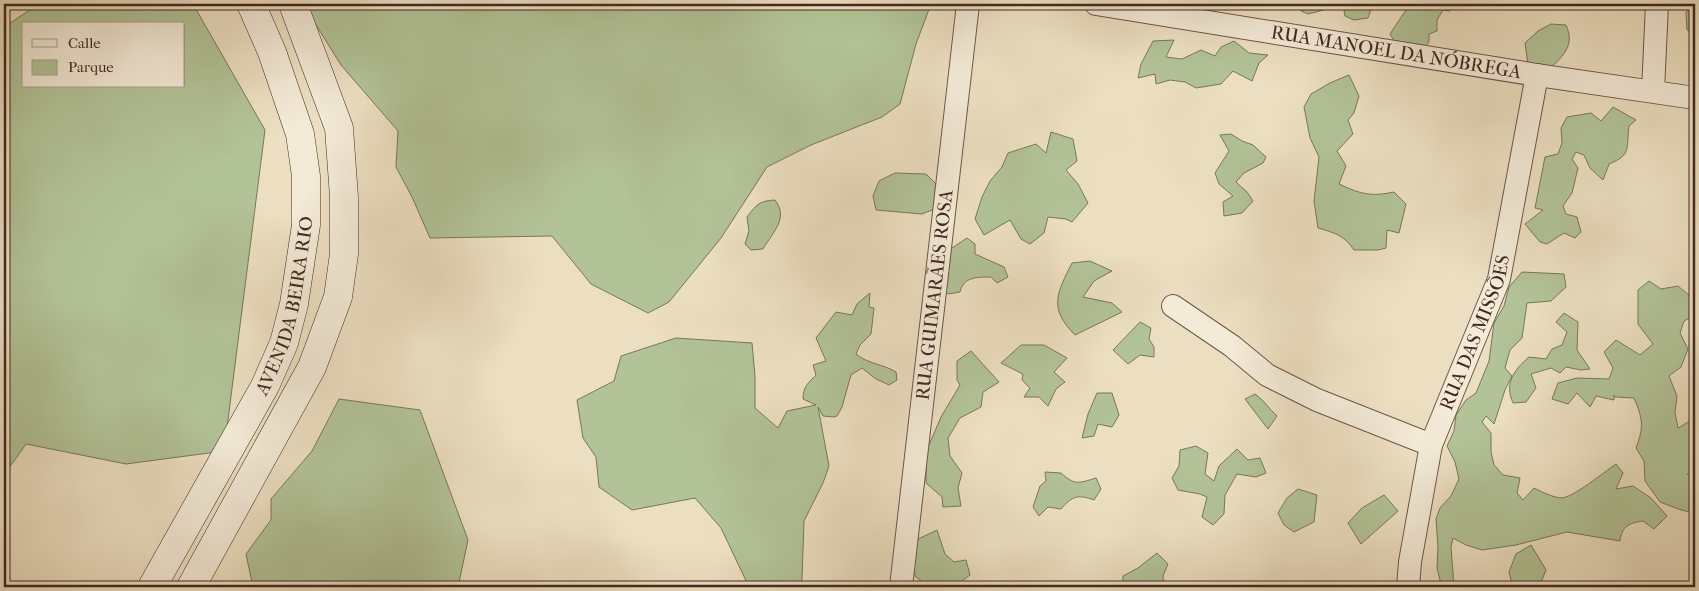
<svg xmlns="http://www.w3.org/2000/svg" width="1699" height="591" viewBox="0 0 1699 591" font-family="'IM FELL French Canon',serif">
<rect width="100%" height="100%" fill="#ecdfc1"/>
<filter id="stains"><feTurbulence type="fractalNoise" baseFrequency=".004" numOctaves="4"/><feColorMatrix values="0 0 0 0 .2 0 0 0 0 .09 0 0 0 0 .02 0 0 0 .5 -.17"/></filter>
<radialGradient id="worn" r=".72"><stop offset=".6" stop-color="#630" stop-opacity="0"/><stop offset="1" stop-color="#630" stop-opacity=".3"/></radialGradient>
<g fill="#b2c397" stroke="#7a765c" fill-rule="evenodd">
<path d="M 39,4 L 193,4 L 265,130 L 224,451 L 126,464 L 26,444 L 4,475 L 4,27 ZM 24,24 L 184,24 L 184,86 L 24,86 Z"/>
<path d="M 303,4 L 931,4 L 916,44 L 900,104 L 882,117 L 811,145 L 767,167 L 721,238 L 669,302 L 648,313 L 591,284 L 552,236 L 430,238 L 412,197 L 396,167 L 398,131 L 341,65 Z"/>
<path d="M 1297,4 L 1373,4 L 1368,18 L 1354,20 L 1345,16 L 1343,5 L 1308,14 L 1301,11 Z"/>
<path d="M 1417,4 L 1450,4 L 1450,11 L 1443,10 L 1437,20 L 1437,31 L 1429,34 L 1429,42 L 1421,51 L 1398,47 L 1390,34 L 1408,7 Z"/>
<path d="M 1695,7 L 1695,31 L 1687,30 L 1686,12 Z"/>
<path d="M 1551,24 L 1566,25 C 1575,44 1564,56 1550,68 L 1528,64 L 1525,43 L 1538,31 Z"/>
<path d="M 1174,40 L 1166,57 L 1182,59 L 1201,50 L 1215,56 L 1221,47 L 1234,41 L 1249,53 L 1268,55 L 1259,63 L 1252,81 L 1233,71 L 1221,84 L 1196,88 L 1185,82 L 1170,80 L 1156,84 L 1155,74 L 1138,78 L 1141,64 L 1153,41 Z"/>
<path d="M 1349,75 L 1359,96 L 1354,113 L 1348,120 L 1353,134 L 1337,151 L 1346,166 L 1339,184 C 1360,194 1371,197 1394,192 L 1406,204 L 1399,233 L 1387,230 L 1386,248 L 1378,250 L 1354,250 C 1344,235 1335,233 1318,228 L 1314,201 L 1319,157 L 1310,138 L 1304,107 L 1311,94 L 1330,83 Z"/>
<path d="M 1613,107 L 1636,120 L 1629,126 C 1626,148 1632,155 1609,164 L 1603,180 L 1590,168 L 1584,155 L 1576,152 L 1572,159 L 1578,168 L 1572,193 L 1563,206 L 1566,214 L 1577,217 L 1581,232 L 1575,238 L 1564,233 L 1547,244 L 1540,242 L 1525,224 L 1543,210 L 1535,208 L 1545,157 L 1558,154 L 1562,143 L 1561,128 L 1567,117 L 1591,113 L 1601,121 Z"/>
<path d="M 1051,132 L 1073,139 L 1077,161 L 1066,170 L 1078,184 L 1088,203 L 1072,222 L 1066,219 L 1048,217 L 1044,233 L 1030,244 L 1021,239 L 1010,220 L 984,235 L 975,219 L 982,197 L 990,181 L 1002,167 L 1008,153 L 1036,144 L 1046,153 Z"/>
<path d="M 1231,134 L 1242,141 L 1253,145 L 1266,157 L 1263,163 L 1244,173 L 1236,182 L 1247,192 L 1253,201 L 1242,213 L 1224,216 L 1223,202 L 1233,196 L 1219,184 L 1215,173 L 1229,151 L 1220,135 Z"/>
<path d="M 895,173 L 926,174 L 939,187 L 937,208 L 922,214 L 876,210 L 873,196 L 879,181 Z"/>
<path d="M 775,200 C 789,218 773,232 763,249 L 751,250 L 745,244 L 749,231 L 747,217 C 757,204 759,201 775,200 Z"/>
<path d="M 967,238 L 975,244 L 975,254 L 1004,267 L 1008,277 L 997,283 L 991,277 C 977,277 963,277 960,292 L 948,294 L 944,290 L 949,250 Z"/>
<path d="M 1090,261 L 1112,271 L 1094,281 L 1083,297 L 1112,303 L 1122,312 L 1075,335 C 1048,308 1057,293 1072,263 Z"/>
<path d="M 1522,272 L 1564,274 L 1566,287 L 1551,301 L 1527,303 L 1522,338 L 1510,350 L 1505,368 L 1512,376 L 1505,390 L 1494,424 L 1486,416 L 1482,422 L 1491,433 L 1491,452 L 1494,465 L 1503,475 L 1520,478 L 1517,493 L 1523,500 L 1534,488 C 1542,492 1552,497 1561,498 C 1573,498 1604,472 1616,464 L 1623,473 L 1616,489 L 1633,486 L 1651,498 L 1667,516 L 1654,529 L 1643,521 C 1629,523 1622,526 1620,541 L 1567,532 L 1516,545 L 1482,550 L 1466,545 L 1453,538 L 1451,547 L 1454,587 L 1440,587 L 1440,580 L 1437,568 L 1438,547 L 1436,519 L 1440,508 L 1451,496 L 1459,479 L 1455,462 L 1447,446 L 1454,431 L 1456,415 L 1466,400 L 1476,393 L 1489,361 L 1494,323 L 1504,306 L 1509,287 Z"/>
<path d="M 1649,281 L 1661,289 L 1678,286 C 1691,297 1695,297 1695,315 L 1684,321 L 1680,333 L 1688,349 L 1681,367 L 1669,376 L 1677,396 L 1675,413 L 1678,428 L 1695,418 L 1695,470 L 1687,474 L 1695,482 L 1695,513 L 1681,510 L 1660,502 L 1645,481 L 1644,461 L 1636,448 C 1644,427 1643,419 1634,398 L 1615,397 L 1614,395 L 1614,400 L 1596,396 L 1590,407 L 1577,393 L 1568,404 L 1552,399 L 1558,383 L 1577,378 L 1609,379 L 1613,368 L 1604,352 L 1616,340 L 1640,355 L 1653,344 L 1638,324 L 1638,290 Z"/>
<path d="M 870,293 L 869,307 L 874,308 L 871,334 L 860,345 L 856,354 C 868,364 883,364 896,372 L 897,380 L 889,385 L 876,379 L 862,368 L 851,375 L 842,407 L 837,416 L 833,417 L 823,416 L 818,407 L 829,466 L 823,483 L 804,521 L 802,579 L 800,587 L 749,587 L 721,528 L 695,498 L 632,510 L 599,487 L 596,457 L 583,438 L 577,400 L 614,381 L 621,356 L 676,338 L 752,343 L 755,376 L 755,408 L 778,428 L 787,411 L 816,405 L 803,399 C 803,387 808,383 816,375 L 813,365 L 826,361 L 816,338 L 836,312 L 852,315 L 857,304 Z"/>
<path d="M 1564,313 L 1578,322 L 1577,350 L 1590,369 L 1581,370 L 1566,367 L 1560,373 L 1551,368 L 1531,374 L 1536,388 L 1526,402 L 1513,403 C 1504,383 1514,370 1529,357 L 1546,359 L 1552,349 L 1562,345 L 1567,332 L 1556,322 Z"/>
<path d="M 1140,322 L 1151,328 L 1149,339 L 1154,347 L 1154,357 L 1140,355 L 1128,364 L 1113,350 Z"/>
<path d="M 1021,345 L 1044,345 L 1067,358 L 1054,372 L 1065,382 L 1056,389 L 1048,406 L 1039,397 L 1024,397 L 1030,388 L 1022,380 L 1023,374 L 1001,363 Z"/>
<path d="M 971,351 L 999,382 L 983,392 L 981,407 L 960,418 L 948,438 L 950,456 L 962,473 L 958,488 L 961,506 L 943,507 L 942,497 L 926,483 L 926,452 L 941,417 L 960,385 L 957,380 L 957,361 Z"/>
<path d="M 1097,393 L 1112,393 L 1119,415 L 1112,427 L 1098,424 L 1094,436 L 1082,438 L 1088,414 Z"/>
<path d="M 1255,394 C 1264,400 1269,409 1277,416 L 1268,429 L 1245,399 Z"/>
<path d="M 339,399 L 420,410 L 468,540 L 458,587 L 253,587 L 246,554 L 271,520 L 271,499 L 312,451 Z"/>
<path d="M 1196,446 L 1208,453 L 1205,474 L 1214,481 L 1219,466 L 1237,449 L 1248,460 L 1260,458 L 1266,473 L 1256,477 L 1237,474 L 1225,495 L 1224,514 L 1213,525 L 1202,517 L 1207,497 L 1200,494 L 1178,490 L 1172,478 L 1179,466 L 1180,450 Z"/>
<path d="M 1045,472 L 1061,473 C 1075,486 1079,483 1096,478 L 1101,489 L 1094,500 C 1078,494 1072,496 1061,509 L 1048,507 L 1039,516 L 1033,507 L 1040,486 L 1046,481 Z"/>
<path d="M 1298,489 L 1317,495 L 1314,522 L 1294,532 L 1284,525 L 1278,513 L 1287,498 Z"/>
<path d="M 1384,495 L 1398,511 L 1361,544 L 1348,523 L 1362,508 Z"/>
<path d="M 937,530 L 945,554 L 954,562 L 966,560 L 970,575 L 954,587 L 929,587 L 915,576 L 912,542 Z"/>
<path d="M 1531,545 L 1546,570 L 1539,587 L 1513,587 L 1509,572 L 1516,554 Z"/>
<path d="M 1157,553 L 1168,564 L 1163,576 L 1164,587 C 1149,587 1137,584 1123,584 L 1123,576 L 1138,568 Z"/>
</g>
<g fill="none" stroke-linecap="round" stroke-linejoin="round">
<g stroke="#6d5648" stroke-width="24">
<g id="minor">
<path id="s1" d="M 1096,4 L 1537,75 L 1695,98"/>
<path d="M 1653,91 L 1657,4"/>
<path d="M 1173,306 L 1232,346 L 1267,375 L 1317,400 L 1431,445"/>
<path id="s2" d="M 901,587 L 968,4"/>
<path id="s3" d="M 1408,587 L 1410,562 L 1431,445 L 1499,279 L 1537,75"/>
</g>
</g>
<g stroke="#432920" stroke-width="29">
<g id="secondary">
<path id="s4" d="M 152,587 L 265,386 L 284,343 L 294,304 L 306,225 L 306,176 L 300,134 L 272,52 L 251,4"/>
<path d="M 191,587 L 312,367 L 338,297 L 344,254 L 344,197 L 339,128 L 293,4"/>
</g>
</g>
<use href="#minor" stroke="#f3ead7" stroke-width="22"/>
<use href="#secondary" stroke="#f3ead7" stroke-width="28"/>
</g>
<g text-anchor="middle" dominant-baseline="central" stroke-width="4.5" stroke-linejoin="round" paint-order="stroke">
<g font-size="19" fill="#432920" stroke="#f3ead7">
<text stroke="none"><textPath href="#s1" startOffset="304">RUA MANOEL DA NÓBREGA</textPath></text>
<text stroke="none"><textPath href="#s2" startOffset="294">RUA GUIMARÃES ROSA</textPath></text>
<text stroke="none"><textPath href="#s4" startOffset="314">AVENIDA BEIRA RIO</textPath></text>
<text stroke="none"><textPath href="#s3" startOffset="265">RUA DAS MISSÕES</textPath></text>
</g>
</g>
<rect width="1699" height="591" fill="none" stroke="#ecdfc1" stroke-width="20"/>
<rect x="5" y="5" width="1689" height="581" fill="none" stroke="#432920" stroke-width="2.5"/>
<rect x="10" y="10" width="1679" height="571" fill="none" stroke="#432920"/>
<rect x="22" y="22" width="162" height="65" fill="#f3ead7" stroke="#ad9d8e"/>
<rect x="32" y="39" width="25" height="8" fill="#f3ead7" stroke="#ad9d8e"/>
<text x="68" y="48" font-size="15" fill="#432920">Calle</text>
<rect x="32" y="60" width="25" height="15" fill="#b2c397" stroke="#ad9d8e"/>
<text x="68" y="72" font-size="15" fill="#432920">Parque</text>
<rect width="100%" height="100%" filter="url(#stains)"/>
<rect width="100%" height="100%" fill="url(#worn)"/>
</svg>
